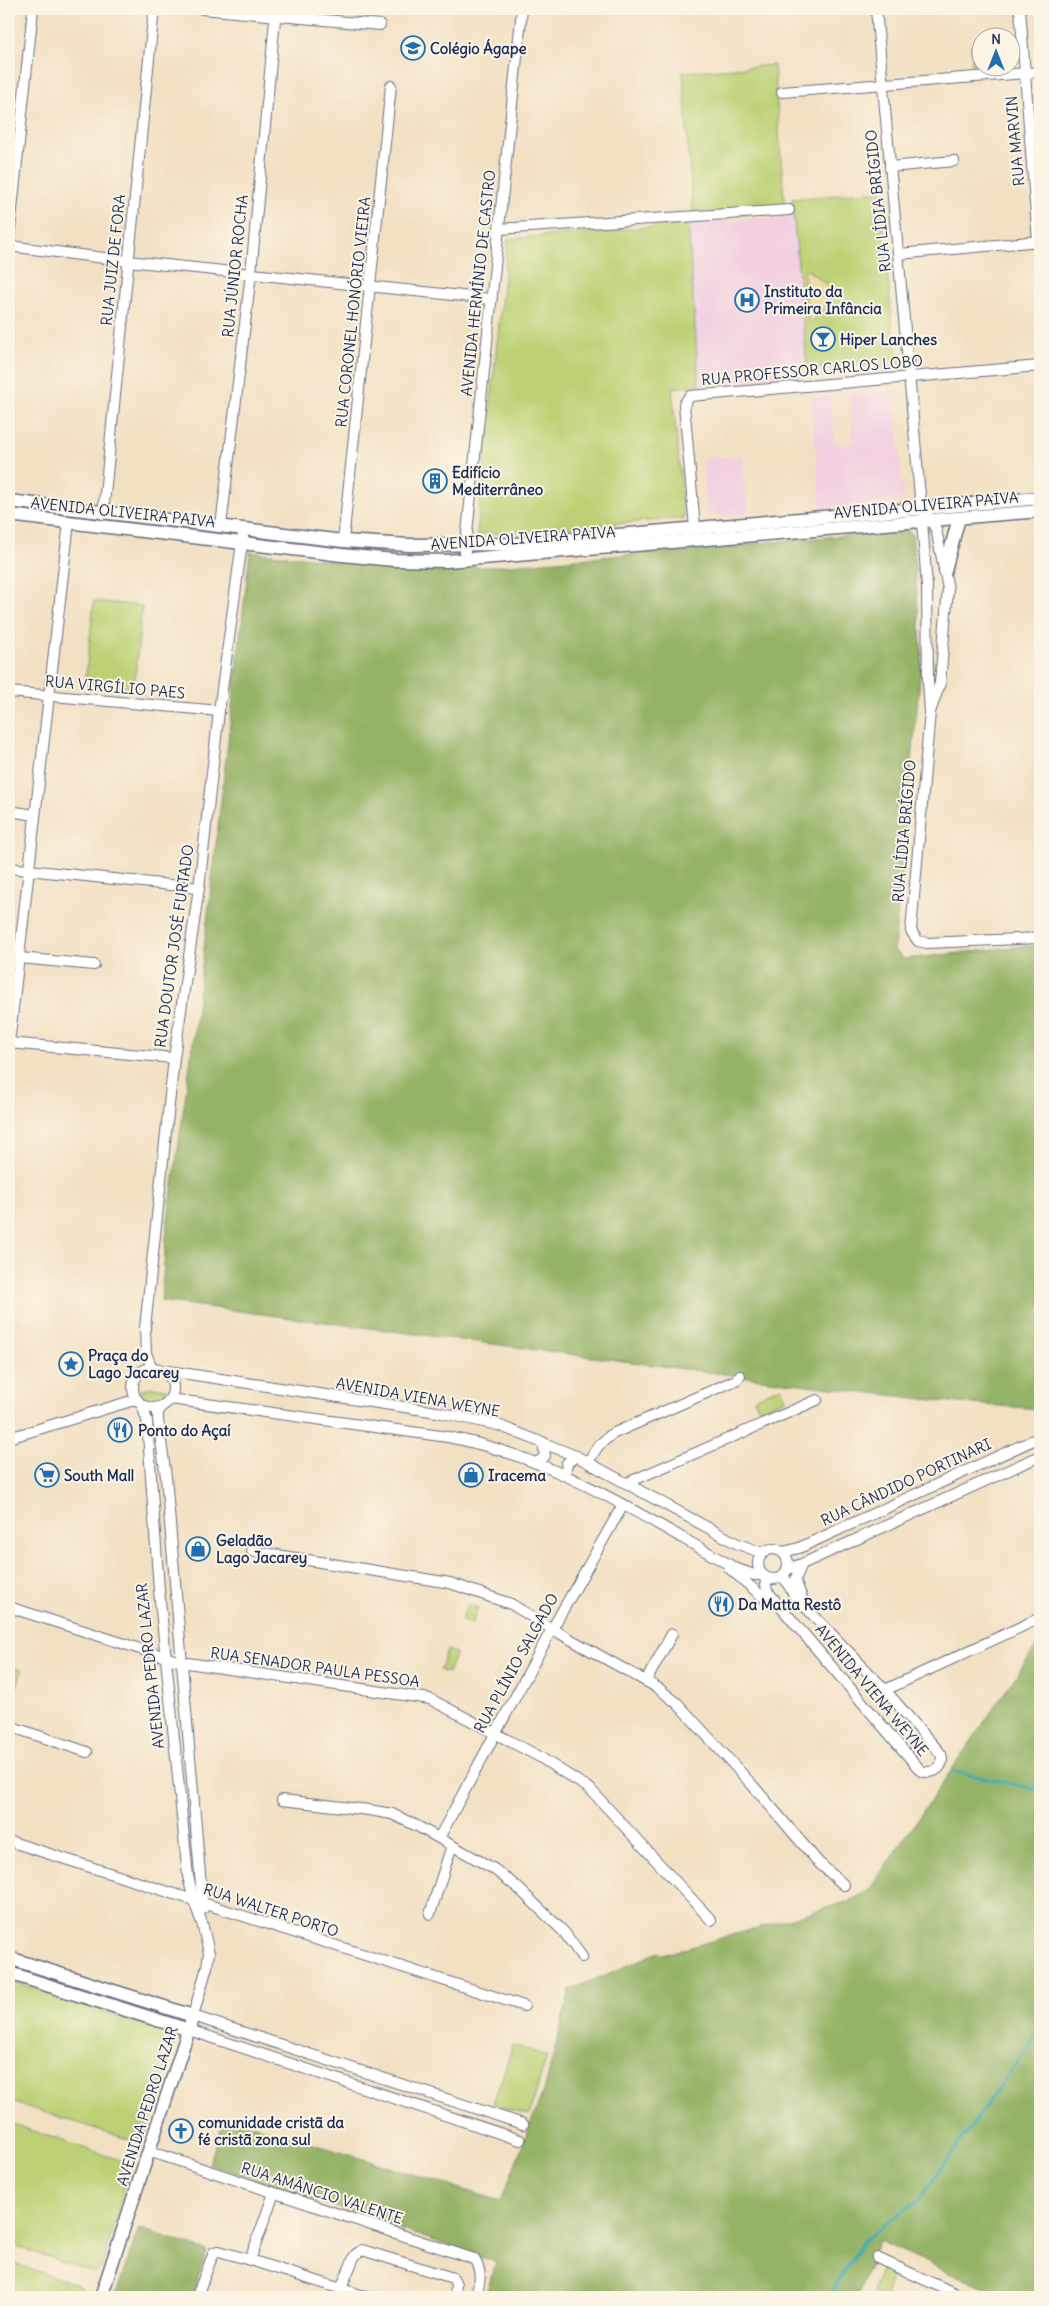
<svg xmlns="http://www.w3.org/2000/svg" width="1049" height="2306" viewBox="0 0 1049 2306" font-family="Delius,sans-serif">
<rect width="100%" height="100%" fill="#fcf5e5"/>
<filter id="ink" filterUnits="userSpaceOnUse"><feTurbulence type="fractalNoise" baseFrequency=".02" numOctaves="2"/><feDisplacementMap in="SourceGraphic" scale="10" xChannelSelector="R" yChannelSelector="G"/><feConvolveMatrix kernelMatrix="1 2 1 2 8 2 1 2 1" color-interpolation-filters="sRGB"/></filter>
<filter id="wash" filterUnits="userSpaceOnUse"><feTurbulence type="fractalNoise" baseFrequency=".0096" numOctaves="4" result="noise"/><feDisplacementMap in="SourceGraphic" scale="20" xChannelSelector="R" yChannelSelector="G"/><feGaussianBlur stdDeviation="1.12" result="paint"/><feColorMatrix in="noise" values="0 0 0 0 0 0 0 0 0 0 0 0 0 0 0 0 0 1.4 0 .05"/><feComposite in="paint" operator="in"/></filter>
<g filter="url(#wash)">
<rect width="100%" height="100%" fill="#f2e0c2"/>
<g fill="#f2cfe1">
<path d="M 794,216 L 808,375 L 699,385 L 688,224 Z"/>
<path d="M 894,391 L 904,501 L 821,508 L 811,397 L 830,395 L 835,445 L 853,443 L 849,393 Z"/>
<path d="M 742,456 L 748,515 L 707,517 L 702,458 Z"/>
</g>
<g fill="#bcd175" stroke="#6c806a" fill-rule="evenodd">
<path d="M 981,44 L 981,64 L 972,65 L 971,45 Z"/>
<path d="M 774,65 L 785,210 L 693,217 L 683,72 Z"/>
<path d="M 882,191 L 881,198 L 894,345 C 899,352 904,362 899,370 L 887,371 L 878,364 L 814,369 L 808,375 L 792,199 ZM 805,270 L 809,270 L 830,290 L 830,301 L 811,323 L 808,319 Z"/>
<path d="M 688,224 L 699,385 L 672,388 L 684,518 L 477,535 L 508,239 Z"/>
<path d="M 94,601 L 142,606 L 134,688 L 85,683 Z"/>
<path d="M 152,1387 L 167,1389 L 166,1394 L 161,1400 L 149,1402 L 143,1396 L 141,1390 Z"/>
<path d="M 781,1387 L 786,1399 L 760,1410 L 754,1399 Z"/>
<path d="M 468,1604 L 478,1608 L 472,1624 L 461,1620 Z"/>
<path d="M 447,1650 L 456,1653 L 448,1673 L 440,1670 Z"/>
<path d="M 9,1666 L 22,1670 L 9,1713 Z"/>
<path d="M 9,1980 L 165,2032 L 174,2045 L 144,2135 L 134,2141 L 9,2101 Z"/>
<path d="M 513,2045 L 547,2056 L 529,2115 L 493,2104 Z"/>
<path d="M 9,2123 L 120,2160 L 128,2173 L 102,2267 L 95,2273 L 9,2244 Z"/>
<path d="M 9,2262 L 79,2285 L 87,2297 L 9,2297 Z"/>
<path d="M 882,2267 L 894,2270 L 885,2296 L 873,2293 Z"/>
</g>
<g fill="#95b366" stroke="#587162">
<path d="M 907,530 L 912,534 L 922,655 L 894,950 L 904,959 L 1025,946 L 1040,947 L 1040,1409 L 959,1403 L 854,1391 L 161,1301 L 167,1226 L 193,1043 L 250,552 L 391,566 L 488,567 Z"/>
<path d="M 1040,1641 L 1040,2297 L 1005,2297 L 879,2241 L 857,2297 L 485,2297 L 496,2262 L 209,2164 L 225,2117 L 501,2201 L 546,2084 L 570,1990 L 659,1952 L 663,1955 L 850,1901 L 869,1890 Z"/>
<path d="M 139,2228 L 207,2251 L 191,2297 L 115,2297 Z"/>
</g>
<path fill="#eeda9e" stroke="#84847e" d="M 806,269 L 827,285 L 831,293 L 830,301 L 811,323 L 808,319 L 804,271 Z"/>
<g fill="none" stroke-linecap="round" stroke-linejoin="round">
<g stroke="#3bacb4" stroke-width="3">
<path d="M 952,1771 L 1040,1790"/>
<path d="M 829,2297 L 864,2239 L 918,2201 L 1040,2030"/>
</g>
</g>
</g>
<g filter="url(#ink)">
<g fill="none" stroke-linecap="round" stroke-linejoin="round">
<g stroke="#666d81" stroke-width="12">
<g id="minor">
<path d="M 202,9 L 380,25"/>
<path d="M 876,9 L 921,507 L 936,529 L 948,589 L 940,683 L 930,712"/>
<path d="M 1020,9 L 1038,242"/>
<path d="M 782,92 L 1040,72"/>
<path d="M 890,167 L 954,161"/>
<path d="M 499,229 L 789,210"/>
<path d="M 9,238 L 33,9"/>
<path d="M 9,246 L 128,261 L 491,299"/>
<path d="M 899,254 L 1040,241"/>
<path d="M 103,514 L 154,9"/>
<path d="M 922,521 L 927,586 L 928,681 L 930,712 L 911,931 L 918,941 L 927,943 L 1040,938"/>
<path d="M 69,522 L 9,1043 L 174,1058"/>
<path d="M 221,526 L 251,273 L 276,9"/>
<path d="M 695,528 L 684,404 L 690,396 L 1040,366"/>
<path d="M 343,541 L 391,86"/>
<path d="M 464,561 L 522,9"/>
<path d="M 9,692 L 219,711"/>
<path d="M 9,811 L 35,815"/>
<path d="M 9,868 L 199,888"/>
<path d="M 20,958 L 94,965"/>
<circle cx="153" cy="1388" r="20"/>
<path d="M 152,1368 L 146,1353 L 145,1328 L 174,1058 L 199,888 L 219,711 L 244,528"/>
<path d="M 162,1370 L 437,1412 L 498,1425 L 576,1456 L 736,1543 L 762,1553"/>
<path d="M 170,1399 L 448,1437 C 553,1456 645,1518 737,1569 L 754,1575 L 762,1575"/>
<path d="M 142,1405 L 147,1420 L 159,1590 L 188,1876 L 194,1901 L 202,1923 L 209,1953 L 207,1967 L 193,2016 L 523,2124"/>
<path d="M 161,1407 L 158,1413 L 158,1420 L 166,1477 L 203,1909"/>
<path d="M 9,1438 L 131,1401 L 138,1401"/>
<path d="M 588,1462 L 598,1446 L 612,1434 L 736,1380 L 740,1376"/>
<path d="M 537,1463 L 545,1456 L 543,1442"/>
<path d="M 565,1475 L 567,1463 L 576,1456"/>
<path d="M 627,1483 L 817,1400"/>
<circle cx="773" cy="1564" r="15"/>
<path d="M 252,1551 L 450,1583 L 511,1604 L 552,1629 L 658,1688 L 677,1703 L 754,1787 L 819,1863 L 844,1885"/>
<path d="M 783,1552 L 799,1548 L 1040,1437"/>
<path d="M 802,1564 L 795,1580 L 802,1598"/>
<path d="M 729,1568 L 771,1604"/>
<path d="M 788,1569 L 802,1564 L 1040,1456"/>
<path d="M 765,1577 L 767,1591 L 921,1771 C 934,1775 945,1767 941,1754 L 885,1690 L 794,1595 L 783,1575"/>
<path d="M 9,1607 L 181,1662 L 430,1699 L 538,1756 L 590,1789 L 711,1920"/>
<path d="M 646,1681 L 672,1634"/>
<path d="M 885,1690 L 1040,1618"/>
<path d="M 9,1726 L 87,1752"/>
<path d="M 282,1800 L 369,1810 L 392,1814 L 417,1826 L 494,1869 L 517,1887 L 564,1932 L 582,1957"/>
<path d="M 439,1838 L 552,1629 L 623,1505"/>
<path d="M 9,1841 L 524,2006"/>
<path d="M 430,1914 L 452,1845"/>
<path d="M 189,2030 L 520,2140"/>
<path d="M 149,2151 L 474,2259 C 483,2272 480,2283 475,2297"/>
<path d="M 274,2193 L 250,2260 L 367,2297"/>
<path d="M 877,2258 L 963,2297"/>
<path d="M 341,2288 L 355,2255 L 362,2250 L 453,2278 L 456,2284 L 455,2297"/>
<path d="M 203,2297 L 199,2296 L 198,2293 L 214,2252 L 219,2251 L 250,2260"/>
</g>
</g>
<g stroke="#666d81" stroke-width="15">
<g id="major">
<path d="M 9,501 L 343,541 L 409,545 L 515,544 L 1040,498"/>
<path d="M 9,515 L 342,555 L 394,560 L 446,561 L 1040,511"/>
<path d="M 945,570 L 959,518"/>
<path d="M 9,1958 L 193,2016 L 101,2297"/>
<path d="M 9,1973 L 189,2030"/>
</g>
</g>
<use href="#minor" stroke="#fff" stroke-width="10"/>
<use href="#major" stroke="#fff" stroke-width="12"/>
</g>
</g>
<defs>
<g id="school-ring" transform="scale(1.25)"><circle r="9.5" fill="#fcf5e5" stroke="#1f6fb2" stroke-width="1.5"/><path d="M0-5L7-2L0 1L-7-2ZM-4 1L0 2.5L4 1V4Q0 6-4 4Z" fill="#1f6fb2"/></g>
<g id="hospital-ring" transform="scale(1.25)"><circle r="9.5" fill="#fcf5e5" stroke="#1f6fb2" stroke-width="1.5"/><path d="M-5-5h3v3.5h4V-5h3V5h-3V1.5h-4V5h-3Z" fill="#1f6fb2"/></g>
<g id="bar-ring" transform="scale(1.25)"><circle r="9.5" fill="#fcf5e5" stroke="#1f6fb2" stroke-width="1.5"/><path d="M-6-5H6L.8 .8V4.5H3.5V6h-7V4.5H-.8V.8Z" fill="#1f6fb2"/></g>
<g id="building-ring" transform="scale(1.25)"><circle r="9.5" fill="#fcf5e5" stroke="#1f6fb2" stroke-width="1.5"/><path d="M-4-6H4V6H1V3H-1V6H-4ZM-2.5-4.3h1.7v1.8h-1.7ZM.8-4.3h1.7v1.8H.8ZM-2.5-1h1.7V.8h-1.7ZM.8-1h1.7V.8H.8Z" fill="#1f6fb2"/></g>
<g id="sight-ring" transform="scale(1.25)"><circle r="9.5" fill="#fcf5e5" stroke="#1f6fb2" stroke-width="1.5"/><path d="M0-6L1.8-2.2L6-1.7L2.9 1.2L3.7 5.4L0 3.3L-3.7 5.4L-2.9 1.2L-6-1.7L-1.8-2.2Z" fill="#1f6fb2"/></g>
<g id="restaurant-ring" transform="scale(1.25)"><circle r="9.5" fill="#fcf5e5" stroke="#1f6fb2" stroke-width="1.5"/><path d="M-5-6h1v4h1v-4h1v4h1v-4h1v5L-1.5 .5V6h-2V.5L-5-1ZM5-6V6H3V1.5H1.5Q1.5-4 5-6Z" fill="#1f6fb2"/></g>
<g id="supermarket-ring" transform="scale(1.25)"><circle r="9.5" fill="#fcf5e5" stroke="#1f6fb2" stroke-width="1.5"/><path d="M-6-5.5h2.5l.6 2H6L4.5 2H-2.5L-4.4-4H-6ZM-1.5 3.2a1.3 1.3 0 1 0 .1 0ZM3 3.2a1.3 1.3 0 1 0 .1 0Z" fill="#1f6fb2"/></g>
<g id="shop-ring" transform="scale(1.25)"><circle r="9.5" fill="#fcf5e5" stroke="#1f6fb2" stroke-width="1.5"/><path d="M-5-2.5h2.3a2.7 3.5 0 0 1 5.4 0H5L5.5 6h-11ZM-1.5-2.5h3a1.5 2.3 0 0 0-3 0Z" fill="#1f6fb2"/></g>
<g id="church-ring" transform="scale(1.25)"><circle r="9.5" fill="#fcf5e5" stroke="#1f6fb2" stroke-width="1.5"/><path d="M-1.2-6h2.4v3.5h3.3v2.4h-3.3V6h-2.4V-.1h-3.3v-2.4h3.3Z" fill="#1f6fb2"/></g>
</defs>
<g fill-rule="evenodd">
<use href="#school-ring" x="413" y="48"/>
<use href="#hospital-ring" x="747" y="300"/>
<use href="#bar-ring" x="823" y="339"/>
<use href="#building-ring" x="435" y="481"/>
<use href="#sight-ring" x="71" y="1364"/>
<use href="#restaurant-ring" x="120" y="1430"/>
<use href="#supermarket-ring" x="47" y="1475"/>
<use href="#shop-ring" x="471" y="1475"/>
<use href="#shop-ring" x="198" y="1549"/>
<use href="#restaurant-ring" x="721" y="1604"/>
<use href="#church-ring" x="181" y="2131"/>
</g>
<g text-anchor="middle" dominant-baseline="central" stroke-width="4" stroke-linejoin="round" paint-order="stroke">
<g font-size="15" font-weight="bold" fill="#1b2f5e" stroke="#fcf5e5" text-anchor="start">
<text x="430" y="48">Colégio Ágape</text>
<text x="764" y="291">Instituto da<tspan x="764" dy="17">Primeira Infância</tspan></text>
<text x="840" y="339">Hiper Lanches</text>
<text x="452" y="472">Edifício<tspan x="452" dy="17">Mediterrâneo</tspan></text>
<text x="88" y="1355">Praça do<tspan x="88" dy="17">Lago Jacarey</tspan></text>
<text x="138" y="1430">Ponto do Açaí</text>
<text x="64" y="1475">South Mall</text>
<text x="488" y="1475">Iracema</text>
<text x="216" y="1540">Geladão<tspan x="216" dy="17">Lago Jacarey</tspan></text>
<text x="738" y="1604">Da Matta Restô</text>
<text x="198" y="2122">comunidade cristã da<tspan x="198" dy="17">fé cristã zona sul</tspan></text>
</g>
<g font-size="15" fill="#1b2f5e" stroke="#fcf5e5">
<text transform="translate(1015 141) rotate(-95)">RUA MARVIN</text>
<text transform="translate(878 201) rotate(-96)">RUA LÍDIA BRÍGIDO</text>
<text transform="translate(113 260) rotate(-84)">RUA JUIZ DE FORA</text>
<text transform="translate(235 266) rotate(-84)">RUA JÚNIOR ROCHA</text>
<text transform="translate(478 283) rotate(-84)">AVENIDA HERMÍNIO DE CASTRO</text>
<text transform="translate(353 312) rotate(-84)">RUA CORONEL HONÓRIO VIEIRA</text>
<text transform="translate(812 370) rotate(-5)">RUA PROFESSOR CARLOS LOBO</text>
<text transform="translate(926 505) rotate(-5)">AVENIDA OLIVEIRA PAIVA</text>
<text transform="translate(123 512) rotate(6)">AVENIDA OLIVEIRA PAIVA</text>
<text transform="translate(523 538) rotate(-4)">AVENIDA OLIVEIRA PAIVA</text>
<text transform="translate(115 687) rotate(5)">RUA VIRGÍLIO PAES</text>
<text transform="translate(904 831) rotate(-85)">RUA LÍDIA BRÍGIDO</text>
<text transform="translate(174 946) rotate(-82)">RUA DOUTOR JOSÉ FURTADO</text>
<text transform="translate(418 1397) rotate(10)">AVENIDA VIENA WEYNE</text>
<text transform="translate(906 1482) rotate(-25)">RUA CÂNDIDO PORTINARI</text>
<text transform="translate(516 1663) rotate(-61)">RUA PLÍNIO SALGADO</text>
<text transform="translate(150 1666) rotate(-96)">AVENIDA PEDRO LAZAR</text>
<text transform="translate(315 1667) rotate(8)">RUA SENADOR PAULA PESSOA</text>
<text transform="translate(872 1690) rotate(50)">AVENIDA VIENA WEYNE</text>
<text transform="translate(271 1910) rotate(18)">RUA WALTER PORTO</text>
<text transform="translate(147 2106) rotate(-72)">AVENIDA PEDRO LAZAR</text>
<text transform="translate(322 2193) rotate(18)">RUA AMÂNCIO VALENTE</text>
</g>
</g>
<rect width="1049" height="2306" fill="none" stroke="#fcf5e5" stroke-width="30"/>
<g transform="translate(996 52)"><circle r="24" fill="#fcf5e5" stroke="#a2a6af"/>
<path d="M0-4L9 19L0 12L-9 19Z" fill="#1f6fb2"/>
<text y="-8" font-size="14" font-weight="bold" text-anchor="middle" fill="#1b2f5e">N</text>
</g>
</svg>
